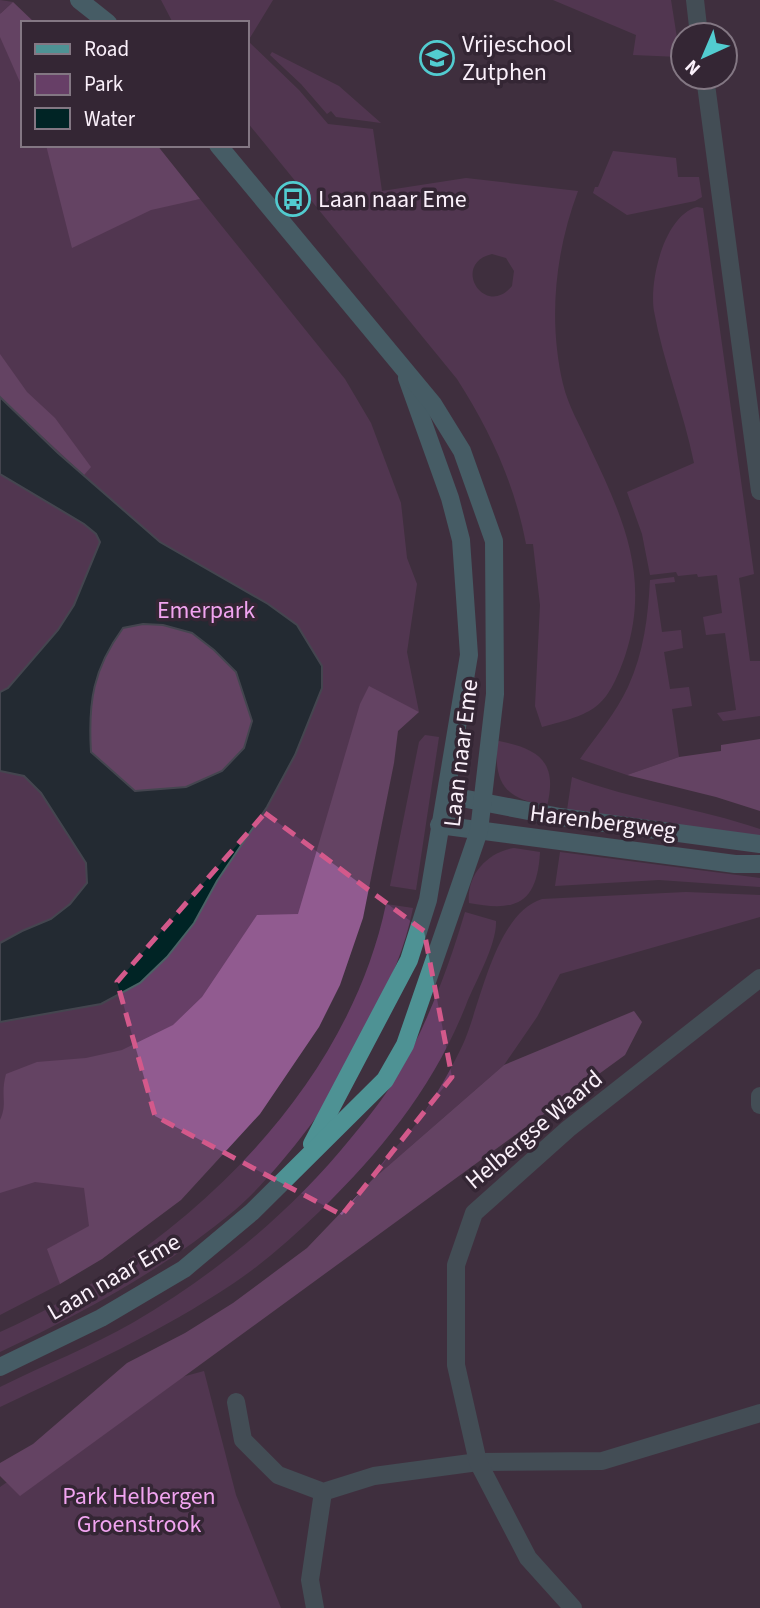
<svg xmlns="http://www.w3.org/2000/svg" width="760" height="1608" viewBox="0 0 760 1608" font-family="'Source Sans 3',sans-serif">
<rect width="100%" height="100%" fill="#3f303e"/>
<g fill="#673f67" fill-rule="evenodd">
<path d="M 0,0 L 13,2 L 1,13 L 23,34 L 23,145 L 137,145 L 184,202 L 200,199 L 345,379 L 371,423 L 401,503 L 407,558 L 417,584 L 407,652 L 419,712 L 400,703 L 380,821 L 60,1284 L 0,1315 Z"/>
<path d="M 161,0 L 273,0 L 248,41 L 299,90 L 328,124 L 373,129 L 382,191 L 466,178 L 578,191 C 555,252 548,320 563,384 C 568,406 581,427 590,448 C 623,517 651,578 625,656 C 606,710 594,713 542,727 L 535,706 L 540,605 L 533,544 L 526,544 C 515,485 490,430 457,379 L 247,122 L 247,23 L 173,23 ZM 492,254 L 506,258 L 514,271 L 512,286 C 485,319 450,264 492,254 Z"/>
<path d="M 553,0 L 671,0 L 680,57 L 633,55 L 636,35 Z"/>
<path d="M 272,52 L 339,86 L 381,123 L 336,117 L 331,111 L 327,114 L 301,84 L 270,55 Z"/>
<path d="M 613,151 L 676,158 L 678,177 L 699,177 L 702,197 L 695,201 L 627,215 L 593,193 L 595,187 L 598,187 Z"/>
<path d="M 697,207 L 703,208 L 754,574 L 739,578 L 750,661 L 760,661 L 760,716 L 723,721 L 717,713 L 736,710 L 725,633 L 706,635 L 703,617 L 722,613 L 717,575 L 698,577 L 697,574 L 678,576 L 676,572 L 650,575 L 642,534 L 627,492 L 694,463 C 684,412 663,362 654,311 C 649,281 664,216 697,207 Z"/>
<path d="M 674,577 L 675,582 L 655,584 L 662,632 L 681,630 L 683,648 L 664,652 L 670,689 L 689,687 L 692,706 L 672,709 L 679,757 L 627,775 L 580,759 C 596,736 616,713 628,687 C 644,652 648,617 650,580 Z"/>
<path d="M 425,735 L 439,737 L 416,890 L 390,886 L 419,742 Z"/>
<path d="M 499,741 C 539,749 558,762 547,806 C 505,798 494,785 497,742 Z"/>
<path d="M 572,777 C 633,800 698,808 760,829 L 760,837 L 567,810 Z"/>
<path d="M 514,848 L 540,852 C 537,904 516,912 469,903 C 466,876 487,852 514,848 Z"/>
<path d="M 560,852 L 760,878 L 760,887 L 659,880 L 555,886 Z"/>
<path d="M 686,892 L 760,895 L 760,917 L 560,974 L 537,1017 L 504,1065 L 372,1180 C 378,1163 406,1139 418,1121 C 435,1098 452,1068 464,1042 C 481,1002 496,913 542,899 Z"/>
<path d="M 386,904 L 413,908 C 405,950 387,988 368,1026 C 359,1045 351,1066 340,1083 C 314,1123 271,1179 235,1210 C 163,1270 85,1312 0,1352 L 0,1332 C 174,1255 346,1096 386,904 Z"/>
<path d="M 465,912 L 496,921 C 497,945 475,982 466,1005 C 433,1088 383,1149 320,1211 C 293,1237 265,1262 234,1283 C 161,1332 80,1369 0,1407 L 0,1387 C 44,1365 91,1347 134,1322 C 217,1273 290,1213 351,1138 C 367,1119 383,1099 396,1078 C 426,1027 448,970 465,912 Z"/>
<path d="M 204,1371 L 236,1495 L 281,1608 L 0,1608 L 0,1487 L 145,1387 Z"/>
</g>
<g fill="#915b90">
<path d="M 13,2 L 35,23 L 23,23 L 23,89 L 0,37 L 0,14 Z"/>
<path d="M 46,145 L 157,145 L 200,199 L 151,210 L 72,248 Z"/>
<path d="M 0,354 L 27,392 L 55,418 L 91,467 L 84,475 L 0,397 Z"/>
<path d="M 143,624 L 163,625 L 192,633 L 214,650 L 236,672 L 252,721 L 244,748 L 222,771 L 186,787 L 135,791 L 91,752 C 89,702 93,669 123,628 Z"/>
<path d="M 369,686 L 419,712 L 398,731 L 394,763 L 363,918 L 340,985 L 319,1027 L 260,1114 L 181,1200 L 102,1259 L 60,1284 L 47,1249 L 89,1226 L 84,1188 L 35,1182 L 0,1193 L 0,1120 C 8,1103 0,1096 6,1074 L 37,1062 L 86,1058 L 122,1050 L 173,1025 L 202,997 L 257,915 L 298,914 L 360,704 Z"/>
<path d="M 760,739 L 760,811 L 716,797 L 627,775 L 679,757 L 721,751 L 721,745 Z"/>
<path d="M 634,1011 L 642,1022 L 625,1055 L 20,1496 L 0,1476 L 0,1463 L 33,1444 L 127,1363 L 185,1333 L 233,1303 L 307,1248 L 372,1180 L 504,1065 Z"/>
</g>
<path fill="#002425" stroke="#4b6165" stroke-width="2" fill-rule="evenodd" d="M 0,397 L 58,453 L 160,542 L 268,604 L 297,625 L 322,666 L 322,688 L 295,755 L 267,807 L 217,881 L 194,923 L 167,957 L 140,983 L 101,1004 L 0,1022 L 0,943 L 22,931 L 51,919 L 70,904 L 87,883 L 86,863 L 41,793 L 24,776 L 0,771 L 0,692 L 8,688 L 58,630 L 74,605 L 100,542 L 96,534 L 84,524 L 0,474 ZM 143,624 L 163,625 L 192,633 L 214,650 L 236,672 L 252,721 L 244,748 L 222,771 L 186,787 L 135,791 L 91,752 C 88,702 93,669 123,628 Z"/>
<g fill="none" stroke-linecap="round" stroke-linejoin="round">
<g stroke="#487172" stroke-width="18">
<path d="M 695,0 L 699,35"/>
<path d="M 705,77 L 760,491"/>
<path d="M 760,1096 L 760,1105"/>
<path d="M 236,1402 L 243,1440 L 278,1475 L 323,1492 L 374,1476 L 478,1462 L 602,1461 L 760,1413"/>
<path d="M 315,1608 L 310,1580 L 323,1492"/>
<path d="M 573,1608 L 528,1558 L 478,1462 L 456,1365 L 456,1265 L 474,1213 L 568,1129 L 760,978"/>
</g>
<g stroke="#4e9294" stroke-width="18">
<path d="M 79,0 L 108,23"/>
<path d="M 446,795 L 560,817 L 760,844"/>
<path d="M 439,825 L 735,864 L 760,864"/>
<path d="M 312,1144 L 409,960 L 428,900 L 469,655 L 461,540 L 450,498 L 407,378"/>
<path d="M 0,1367 L 101,1318 L 184,1269 L 252,1212 L 385,1080 L 405,1045 L 479,831 L 495,694 L 494,541 L 462,451 L 433,404 L 218,145"/>
</g>
</g>
<path d="M0 0H760V1608H0ZM 265,813 L 424,931 L 452,1077 L 342,1215 L 155,1116 L 117,982 Z" fill="#3f303e" fill-opacity=".55" fill-rule="evenodd"/>
<path fill="none" stroke="#d3598b" stroke-width="5" stroke-dasharray="14 9" stroke-linejoin="round" d="M 265,813 L 424,931 L 452,1077 L 342,1215 L 155,1116 L 117,982 Z"/>
<defs>
<g id="school-ring" transform="scale(1.75)"><circle r="9.5" fill="#342634" stroke="#52ccd0" stroke-width="1.5"/><path d="M0-5L7-2L0 1L-7-2ZM-4 1L0 2.5L4 1V4Q0 6-4 4Z" fill="#52ccd0"/></g>
<g id="bus-ring" transform="scale(1.75)"><circle r="9.5" fill="#342634" stroke="#52ccd0" stroke-width="1.5"/><path d="M-5-6H5V4H4V6H2V4H-2V6H-4V4H-5ZM-3.5-4V0h7V-4ZM-3.5 1.2v1.5H-2V1.2ZM2 1.2v1.5H3.5V1.2Z" fill="#52ccd0"/></g>
</defs>
<g fill-rule="evenodd">
<use href="#school-ring" x="437" y="58"/>
<use href="#bus-ring" x="293" y="199"/>
</g>
<g text-anchor="middle" dominant-baseline="central" stroke-width="7" stroke-linejoin="round" paint-order="stroke">
<g font-size="24" fill="#faf0fa" stroke="#342634" text-anchor="start">
<text x="462" y="44">Vrijeschool<tspan x="462" dy="28">Zutphen</tspan></text>
<text x="318" y="199">Laan naar Eme</text>
</g>
<g font-size="24" fill="#f1a4f0" stroke="#342634">
<text x="206" y="610">Emerpark</text>
<text x="139" y="1496">Park Helbergen<tspan x="139" dy="28">Groenstrook</tspan></text>
</g>
<g font-size="24" fill="#faf0fa" stroke="#342634">
<text transform="translate(461 753) rotate(-83)">Laan naar Eme</text>
<text transform="translate(603 822) rotate(7)">Harenbergweg</text>
<text transform="translate(534 1130) rotate(-40)">Helbergse Waard</text>
<text transform="translate(114 1277) rotate(-30)">Laan naar Eme</text>
</g>
</g>
<rect x="21" y="21" width="228" height="126" fill="#342634" stroke="#837783" stroke-width="2"/>
<rect x="35" y="44" width="35" height="10" fill="#4e9294" stroke="#837783" stroke-width="2"/>
<text x="84" y="56" font-size="21" fill="#faf0fa">Road</text>
<rect x="35" y="74" width="35" height="21" fill="#673f67" stroke="#837783" stroke-width="2"/>
<text x="84" y="91" font-size="21" fill="#faf0fa">Park</text>
<rect x="35" y="108" width="35" height="21" fill="#002425" stroke="#837783" stroke-width="2"/>
<text x="84" y="126" font-size="21" fill="#faf0fa">Water</text>
<g transform="translate(704 56) rotate(224)"><circle r="33" fill="#342634" stroke="#837783" stroke-width="2"/>
<path d="M0-5L12 26L0 18L-12 26Z" fill="#52ccd0"/>
<text y="-10" font-size="19" font-weight="bold" text-anchor="middle" fill="#faf0fa">N</text>
</g>
</svg>
